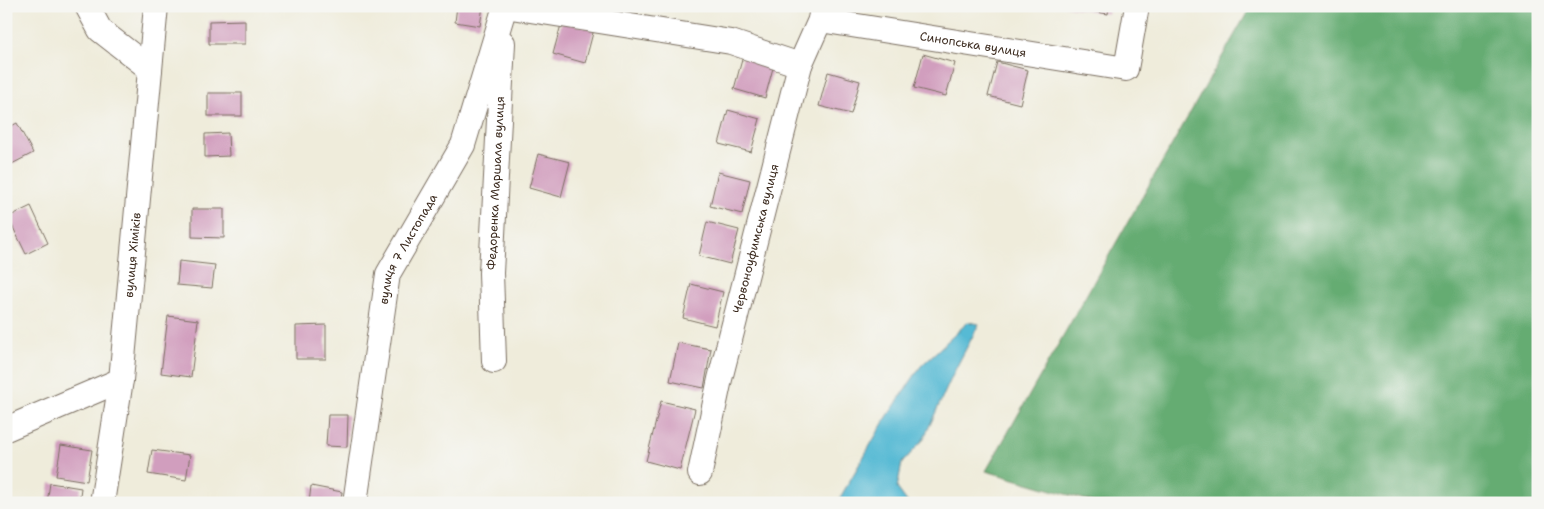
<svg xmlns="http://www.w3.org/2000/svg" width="1544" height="509" viewBox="0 0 1544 509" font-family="'Shantell Sans',sans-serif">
<rect width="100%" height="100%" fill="#f6f6f2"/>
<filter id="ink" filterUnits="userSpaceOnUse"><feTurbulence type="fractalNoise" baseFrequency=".02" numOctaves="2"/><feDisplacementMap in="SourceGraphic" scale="10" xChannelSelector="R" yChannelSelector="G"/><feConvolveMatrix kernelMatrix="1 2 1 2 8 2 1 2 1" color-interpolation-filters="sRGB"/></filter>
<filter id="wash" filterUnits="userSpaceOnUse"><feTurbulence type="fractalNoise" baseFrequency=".0096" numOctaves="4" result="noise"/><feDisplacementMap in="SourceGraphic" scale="20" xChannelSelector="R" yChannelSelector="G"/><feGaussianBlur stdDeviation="1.12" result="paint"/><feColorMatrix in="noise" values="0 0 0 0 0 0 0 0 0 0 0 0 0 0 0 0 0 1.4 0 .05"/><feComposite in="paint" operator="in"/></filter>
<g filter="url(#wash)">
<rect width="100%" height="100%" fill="#efecdb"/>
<path fill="#65ac72" stroke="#506b48" d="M 1251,6 L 1538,6 L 1538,503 L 1097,503 L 986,471 Z"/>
<path fill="#56bad4" stroke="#487279" d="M 968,322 L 979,324 L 956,368 L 923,440 L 902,463 L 897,488 L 908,503 L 837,503 L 883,423 L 921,366 Z"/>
<g id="blocks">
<g fill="#d19ebe">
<path d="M 457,6 L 483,6 L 480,26 L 455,22 Z"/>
<path d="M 1064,6 L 1109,6 L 1108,14 Z"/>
<path d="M 245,20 L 245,44 L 209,44 L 209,21 Z"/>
<path d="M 562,21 L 594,29 L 585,63 L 553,54 Z"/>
<path d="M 923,54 L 955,63 L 946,96 L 914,88 Z"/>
<path d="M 743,56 L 774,64 L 765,98 L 734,89 Z"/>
<path d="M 997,62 L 1028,70 L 1020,104 L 988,96 Z"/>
<path d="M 828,72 L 860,81 L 851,114 L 819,106 Z"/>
<rect x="208" y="93" width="34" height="23"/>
<path d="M 728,110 L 760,119 L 751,152 L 719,144 Z"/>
<path d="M 17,123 L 33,153 L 6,167 L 6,129 Z"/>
<path d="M 228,133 L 229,156 L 205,157 L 205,134 Z"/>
<path d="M 538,154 L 570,162 L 561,197 L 529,188 Z"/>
<path d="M 718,172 L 750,180 L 742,214 L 710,206 Z"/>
<path d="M 31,206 L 48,243 L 26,254 L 8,217 Z"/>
<path d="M 192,209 L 224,209 L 224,238 L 192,237 Z"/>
<path d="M 707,222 L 739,230 L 730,264 L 699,256 Z"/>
<path d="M 179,261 L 215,265 L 212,288 L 177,285 Z"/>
<path d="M 691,284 L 723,292 L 715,326 L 683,318 Z"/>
<path d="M 168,316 L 198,320 L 191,377 L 161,373 Z"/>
<path d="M 326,325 L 326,359 L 296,359 L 296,326 Z"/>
<path d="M 678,343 L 711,349 L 704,388 L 670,381 Z"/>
<path d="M 661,401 L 695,409 L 680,470 L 646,461 Z"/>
<path d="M 328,415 L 348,415 L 347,447 L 326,446 Z"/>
<path d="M 61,445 L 92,450 L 87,481 L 56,476 Z"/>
<path d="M 152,450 L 190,455 L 186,480 L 148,474 Z"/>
<path d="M 50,483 L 81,488 L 79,503 L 47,503 Z"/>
<path d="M 311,486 L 342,492 L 340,503 L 309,503 Z"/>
</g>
</g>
</g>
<g filter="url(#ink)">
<use href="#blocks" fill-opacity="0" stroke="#7a6e60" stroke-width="1"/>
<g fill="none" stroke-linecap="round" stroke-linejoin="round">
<g stroke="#7a6e60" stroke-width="26">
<g id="minor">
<path d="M 87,6 L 100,30 L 150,69"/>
<path d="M 505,6 L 731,42 L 800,65"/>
<path id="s1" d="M 820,20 L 1126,69 L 1137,6"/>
<path id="s2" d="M 494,361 L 491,273 L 503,43"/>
<path d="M 6,429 L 121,380"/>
<path id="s3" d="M 700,473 L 720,379 L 800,65 L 820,20 L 822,6"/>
<path id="s4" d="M 102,503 L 121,380 L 156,6"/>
<path id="s5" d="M 355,503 L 388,274 L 463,145 L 505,6"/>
</g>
</g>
<use href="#minor" stroke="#fff" stroke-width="24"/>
</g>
</g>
<g text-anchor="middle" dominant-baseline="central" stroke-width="5" stroke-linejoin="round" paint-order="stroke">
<g font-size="12" fill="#3b2a1e" stroke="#f6f6f2">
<text stroke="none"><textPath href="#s1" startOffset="155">Синопська вулиця</textPath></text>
<text stroke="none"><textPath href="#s2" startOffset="178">Федоренка Маршала вулиця</textPath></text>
<text stroke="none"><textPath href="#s3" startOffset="241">Червоноуфимська вулиця</textPath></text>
<text stroke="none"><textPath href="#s5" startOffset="262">вулиця 7 Листопада</textPath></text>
<text stroke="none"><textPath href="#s4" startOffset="250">вулиця Хіміків</textPath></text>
</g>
</g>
<rect width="1544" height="509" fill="none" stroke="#f6f6f2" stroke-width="25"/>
</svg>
